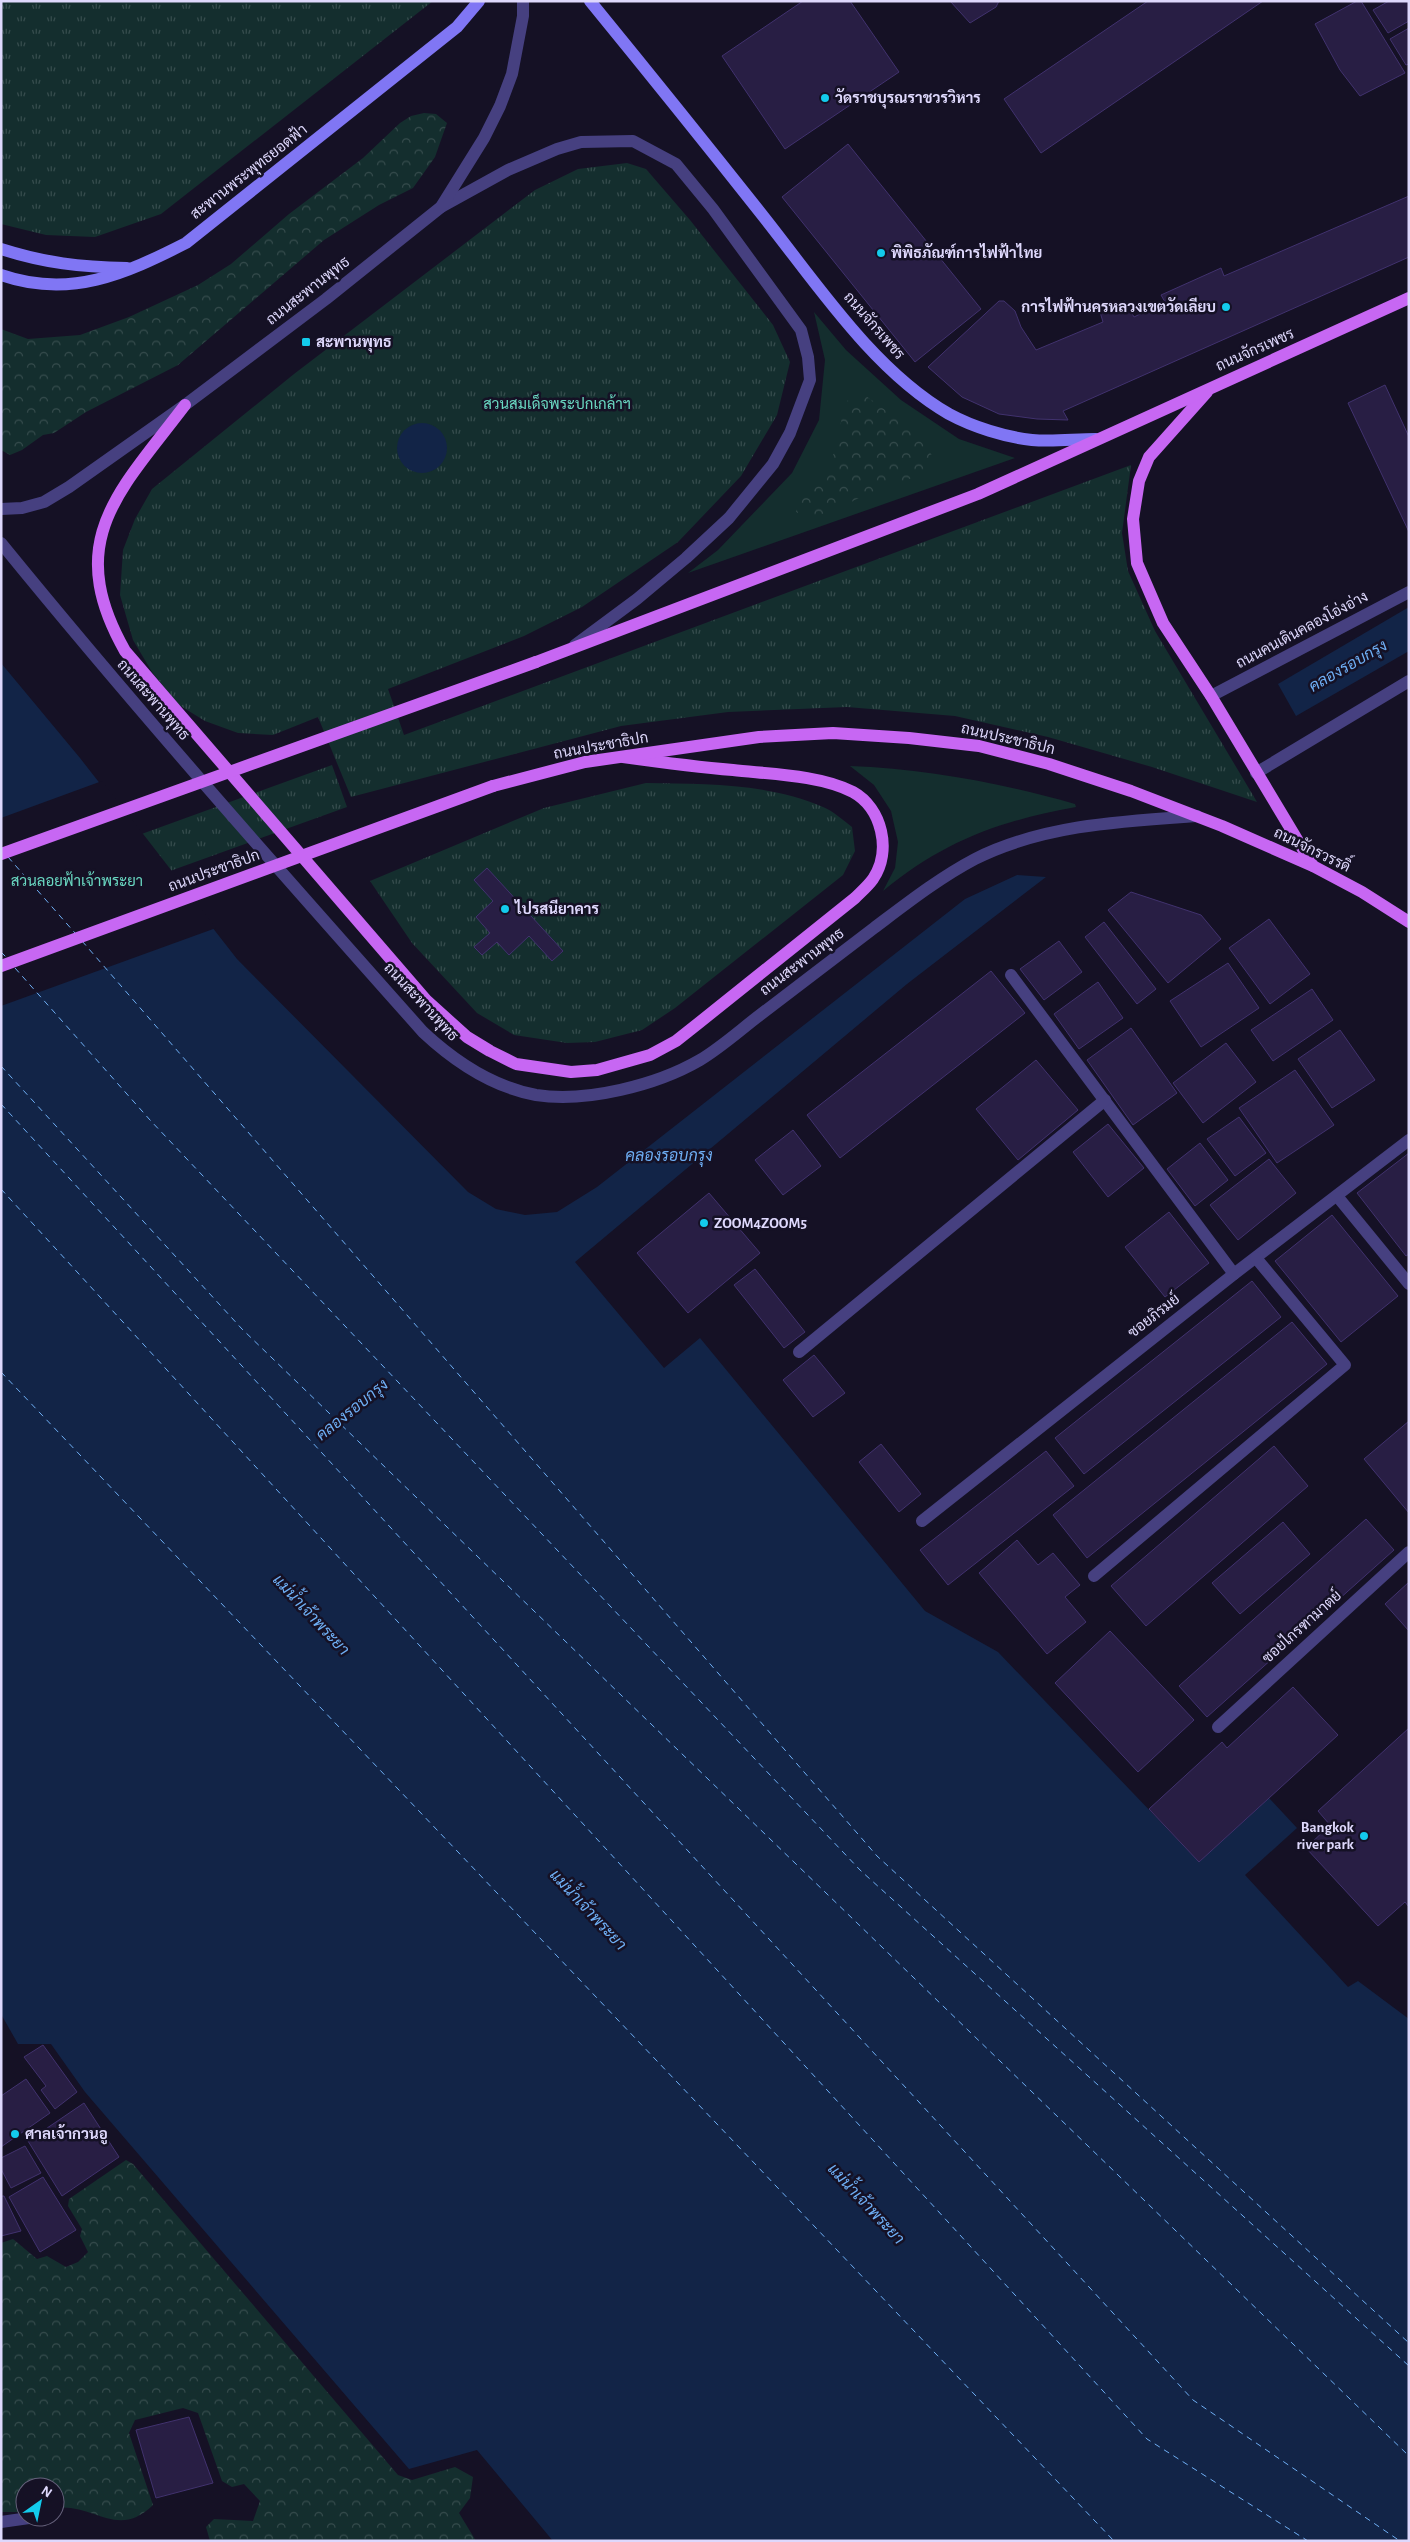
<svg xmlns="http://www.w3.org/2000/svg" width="1410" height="2542" viewBox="0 0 1410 2542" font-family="'Alegreya Sans',Sarabun,sans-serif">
<defs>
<pattern id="forest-crowns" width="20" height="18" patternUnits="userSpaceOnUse" patternTransform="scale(1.25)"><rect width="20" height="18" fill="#142e2e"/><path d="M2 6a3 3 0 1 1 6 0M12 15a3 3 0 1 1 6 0" fill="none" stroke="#364c4d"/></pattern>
<pattern id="park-tufts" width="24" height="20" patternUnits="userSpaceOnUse" patternTransform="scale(1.25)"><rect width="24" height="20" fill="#142e2e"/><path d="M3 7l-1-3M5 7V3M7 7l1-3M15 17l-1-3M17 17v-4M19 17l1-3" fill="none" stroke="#364c4d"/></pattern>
</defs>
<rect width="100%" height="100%" fill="#151125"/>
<g fill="#142e2e">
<path d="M 814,312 L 846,350 L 901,400 L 959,439 L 1015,458 L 688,573 L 718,550 L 792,473 L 819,420 L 825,360 Z"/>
<path d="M 850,766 C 927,769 1001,783 1075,804 L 1076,807 C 999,821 944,841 883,891 L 895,868 L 898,842 L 891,811 L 874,785 Z"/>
</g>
<g fill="url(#forest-crowns)">
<path d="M 424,113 L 436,114 L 447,123 L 435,157 L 413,188 L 379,205 L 324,240 L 178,365 L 86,412 L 54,433 L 43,435 L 22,450 L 10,455 L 1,450 L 1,329 L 28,339 L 80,335 L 129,317 L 198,285 L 231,264 L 289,214 L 363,158 L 400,123 L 411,116 Z"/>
<path d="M 859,391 L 913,430 L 937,462 L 917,476 L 857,499 L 834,511 L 808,518 L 796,512 L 798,500 L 816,483 L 830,461 L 836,449 L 843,411 L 848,400 Z"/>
<path d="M 126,2160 L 133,2164 L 398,2475 L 412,2480 L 455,2467 L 473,2477 L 470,2498 L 459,2513 L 476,2541 L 210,2541 L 206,2527 L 214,2519 L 253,2521 L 260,2501 L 244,2484 L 232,2487 L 222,2481 L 198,2413 L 183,2408 L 135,2420 L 129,2433 L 153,2505 C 117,2540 95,2503 55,2508 L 55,2487 L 25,2487 L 25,2512 L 1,2512 L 1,2243 L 13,2239 L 37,2259 L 47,2256 L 66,2267 L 78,2262 L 88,2252 L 80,2236 L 82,2229 L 68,2206 L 69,2199 Z"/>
</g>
<g fill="url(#park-tufts)">
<path d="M 1,1 L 433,1 L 161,214 L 95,237 L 46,235 L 1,224 Z"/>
<path d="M 627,163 L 646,169 L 690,220 L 773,325 L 790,362 L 777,415 L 741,476 L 678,542 L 582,607 L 524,636 L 388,689 L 404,735 L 1131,465 L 1122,533 L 1128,571 L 1155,631 L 1257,802 L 1152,767 L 1048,737 L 955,716 L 847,707 L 728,712 L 621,726 L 351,797 L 318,717 L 273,735 L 238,733 L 205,721 L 179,705 L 152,672 L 133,640 L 120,595 L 123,550 L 135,519 L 152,489 L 294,374 L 535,190 L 578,169 Z"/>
<path d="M 332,765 L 347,807 L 1,932 L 1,885 Z"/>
<path d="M 646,783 C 704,784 769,783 823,807 C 833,811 843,820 852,827 L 855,851 L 843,875 L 675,1008 L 642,1030 L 595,1042 L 567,1043 L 514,1035 L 477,1013 L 412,943 L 370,881 L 544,808 Z"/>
</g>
<g fill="#122447">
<circle cx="422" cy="448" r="25"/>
<path d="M 1409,607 L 1409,651 L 1296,716 L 1278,684 Z"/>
<path d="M 1,663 L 80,758 L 237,959 L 468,1192 L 496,1209 L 525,1215 L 557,1212 L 597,1187 L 965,899 L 1017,875 L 1046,877 L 907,984 L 575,1262 L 664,1368 L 700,1338 L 925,1611 L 998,1652 L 1199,1862 L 1269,1798 L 1297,1828 L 1245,1875 L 1348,1987 L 1358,1981 L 1409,2019 L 1409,2541 L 553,2541 L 477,2450 L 409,2469 L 85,2092 L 51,2044 L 18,2044 L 1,2014 Z"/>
</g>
<path fill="#151125" d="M 102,781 L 216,928 L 1,1006 L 1,818 Z"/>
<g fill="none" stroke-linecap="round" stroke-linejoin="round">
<g stroke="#6eaef4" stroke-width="1" stroke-dasharray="6 5" stroke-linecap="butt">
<path d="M 8,857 L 75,933"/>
<path d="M 82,941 L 877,1856 L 1409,2343"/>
<path d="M 1,952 L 6,957"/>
<path d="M 15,968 L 150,1120 L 860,1870 L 1409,2366"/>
<path d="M 1,1066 L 242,1329 L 1409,2456"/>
<path d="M 1,1104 L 1193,2400 L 1400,2541"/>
<path d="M 1,1189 L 1147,2439 L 1308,2541"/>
<path d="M 1,1372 L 1114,2541"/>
</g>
</g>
<g fill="#281e44" stroke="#41326e">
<path d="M 803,1 L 850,1 L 899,72 L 785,149 L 722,56 Z"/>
<path d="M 950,1 L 999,1 L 996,7 L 970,23 Z"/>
<path d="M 1148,1 L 1263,1 L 1041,153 L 1004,99 Z"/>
<path d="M 1357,1 L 1361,1 L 1405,73 L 1360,96 L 1340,70 L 1315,24 Z"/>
<path d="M 1389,1 L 1409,1 L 1409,21 L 1388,33 L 1373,10 Z"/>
<path d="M 1409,28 L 1409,64 L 1406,65 L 1390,39 Z"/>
<path d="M 848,144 L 981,309 L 915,362 L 782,197 Z"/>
<path d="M 1409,196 L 1409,257 L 1063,411 L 1068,420 L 1037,419 L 999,414 L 962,397 L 928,367 L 999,301 L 1004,301 L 1015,311 L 1021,327 L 1036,350 L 1103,322 L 1100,312 L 1125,301 L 1134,317 L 1165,302 L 1161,295 L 1221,268 L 1224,276 Z"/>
<path d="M 1385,385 L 1409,437 L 1409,532 L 1348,403 Z"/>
<path d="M 487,868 L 563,951 L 552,961 L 529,936 L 509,955 L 497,942 L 482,955 L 474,947 L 490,933 L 476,917 L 493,901 L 474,880 Z"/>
<path d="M 1131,892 L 1201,915 L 1221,939 L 1168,983 L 1108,910 Z"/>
<path d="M 1269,919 L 1310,974 L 1270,1004 L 1229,948 Z"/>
<path d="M 1104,922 L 1156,989 L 1137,1004 L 1085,937 Z"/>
<path d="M 1059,941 L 1082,972 L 1044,1000 L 1020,969 Z"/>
<path d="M 1228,963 L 1259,1008 L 1201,1047 L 1170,1001 Z"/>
<path d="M 991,971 L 1025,1013 L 840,1158 L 807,1115 Z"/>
<path d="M 1098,982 L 1123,1018 L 1079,1049 L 1054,1014 Z"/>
<path d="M 1312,989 L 1333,1020 L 1273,1061 L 1251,1030 Z"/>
<path d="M 1131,1028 L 1177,1093 L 1133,1125 L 1087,1060 Z"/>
<path d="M 1340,1030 L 1375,1080 L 1332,1108 L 1298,1059 Z"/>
<path d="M 1226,1043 L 1256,1082 L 1203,1123 L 1173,1083 Z"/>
<path d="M 1036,1060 L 1078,1110 L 1018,1160 L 976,1109 Z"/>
<path d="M 1295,1070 L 1334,1125 L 1277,1163 L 1239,1108 Z"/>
<path d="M 1239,1117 L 1266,1153 L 1235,1176 L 1207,1139 Z"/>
<path d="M 1108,1124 L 1144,1168 L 1108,1197 L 1073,1152 Z"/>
<path d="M 793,1130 L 821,1166 L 783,1195 L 755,1160 Z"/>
<path d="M 1200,1143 L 1228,1180 L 1195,1206 L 1167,1169 Z"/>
<path d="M 1409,1153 L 1409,1254 L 1406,1256 L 1357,1193 Z"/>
<path d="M 1269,1159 L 1296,1193 L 1238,1240 L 1210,1205 Z"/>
<path d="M 709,1193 L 760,1253 L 688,1313 L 637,1253 Z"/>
<path d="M 1169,1212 L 1209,1263 L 1165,1297 L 1125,1247 Z"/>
<path d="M 1332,1215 L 1398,1296 L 1341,1342 L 1275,1261 Z"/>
<path d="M 755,1269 L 805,1332 L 784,1348 L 734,1285 Z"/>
<path d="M 1252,1281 L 1281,1317 L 1084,1474 L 1055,1438 Z"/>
<path d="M 1292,1322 L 1327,1364 L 1087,1558 L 1053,1515 Z"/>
<path d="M 814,1355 L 845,1393 L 813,1417 L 783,1380 Z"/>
<path d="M 1409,1421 L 1409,1513 L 1364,1459 Z"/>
<path d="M 881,1444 L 921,1494 L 899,1512 L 859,1462 Z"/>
<path d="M 1274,1446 L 1308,1486 L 1146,1626 L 1111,1586 Z"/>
<path d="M 1046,1451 L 1074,1486 L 948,1585 L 920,1550 Z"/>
<path d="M 1366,1519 L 1394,1550 L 1207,1717 L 1179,1686 Z"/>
<path d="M 1283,1522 L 1310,1554 L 1240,1614 L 1212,1583 Z"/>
<path d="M 1017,1540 L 1038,1565 L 1053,1553 L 1080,1585 L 1065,1597 L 1086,1622 L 1047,1654 L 979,1573 Z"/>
<path d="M 1409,1582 L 1409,1631 L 1385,1604 Z"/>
<path d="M 1110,1631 L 1194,1720 L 1138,1772 L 1055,1683 Z"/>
<path d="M 1293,1687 L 1338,1735 L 1199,1862 L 1149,1809 L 1222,1742 L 1227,1748 Z"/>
<path d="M 1409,1728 L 1409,1907 L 1405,1902 L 1378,1926 L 1306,1848 L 1330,1825 L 1318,1811 Z"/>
<path d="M 43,2045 L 77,2092 L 55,2109 L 41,2090 L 46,2086 L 24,2057 Z"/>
<path d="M 26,2079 L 50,2113 L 1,2147 L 1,2096 Z"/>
<path d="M 84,2103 L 119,2157 L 62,2196 L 28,2141 Z"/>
<path d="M 25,2146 L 41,2173 L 11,2188 L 1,2169 L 1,2158 Z"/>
<path d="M 43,2177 L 76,2230 L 40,2252 L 9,2197 Z"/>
<path d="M 1,2196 L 4,2196 L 21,2231 L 1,2236 Z"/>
<path d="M 189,2417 L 213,2483 L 156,2498 L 136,2430 Z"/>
</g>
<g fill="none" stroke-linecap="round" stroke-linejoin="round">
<g stroke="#464080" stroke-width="12">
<path d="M 1211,696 L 1409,592"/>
<path d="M 1256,773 L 1409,681"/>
</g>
<g stroke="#464080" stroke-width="12">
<path d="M 1011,975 L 1234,1274"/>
<path d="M 1337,1196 L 1409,1284"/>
<path d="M 799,1352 L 1105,1100"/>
<path d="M 922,1521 L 1234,1274 L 1409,1140"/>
<path d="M 1094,1576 L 1345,1365 L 1256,1258"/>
<path d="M 1218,1727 L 1409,1552"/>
<path d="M 1,2522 L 36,2517"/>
</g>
<g stroke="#464080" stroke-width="12">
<path d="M 441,207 L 508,170 L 557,149 L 581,142 L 633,141 L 676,164 L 713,209 L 801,330 L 808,357 L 810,380 L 790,433 L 773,464 L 729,518 L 686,558 L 637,599 L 575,645"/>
<path d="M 1,509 L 22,508 L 44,502 L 69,487 L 185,405 L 326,299 L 441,207 L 484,138 L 500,106 L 512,74 L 523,16 L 523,1"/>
<path d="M 1,543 C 137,710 280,871 423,1032 C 454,1061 493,1087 536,1095 C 586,1103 657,1085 700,1060 C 720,1048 738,1032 756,1018 C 795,988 835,958 874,928 C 906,904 939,878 975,859 C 1042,825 1123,821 1197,816"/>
</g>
<g stroke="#8076f4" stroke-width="12">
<path d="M 590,1 C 648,72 706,144 763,216 C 817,284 874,371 949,414 C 973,427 1005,437 1032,440 C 1053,442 1075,439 1096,439"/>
<path d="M 1,249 C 45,263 80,267 127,268"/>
<path d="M 1,275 C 70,299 125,274 186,243 L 457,27 L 479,1"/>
</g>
<g stroke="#c767f3" stroke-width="12">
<path d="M 1207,392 L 1149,457 L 1139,481 L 1133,519 L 1137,563 L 1163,623 L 1211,696 L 1313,866"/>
<path d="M 185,405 C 120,491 62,540 125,651 L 426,1000 L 467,1037 L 490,1051 L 516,1064 L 571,1072 L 597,1070 L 650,1055 L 676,1041 L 700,1022 L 855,898 C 861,892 868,886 873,879 C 892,851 882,808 853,792 C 821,775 769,774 733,770 C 696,767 659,762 623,757"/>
<path d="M 536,662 L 978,494 L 1409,298"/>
<path d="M 493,786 L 585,762 L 759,737 L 833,733 L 909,738 L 979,746 L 1049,764 L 1131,791 L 1222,826 L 1313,866 L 1362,892 L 1409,922"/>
</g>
<g stroke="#c767f3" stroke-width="12">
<path d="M 1,854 L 536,662"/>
<path d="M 1,966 L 493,786"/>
</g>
</g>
<g fill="#13cbec" stroke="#151125" stroke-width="2">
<circle cx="825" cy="98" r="5"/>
<circle cx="881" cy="253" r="5"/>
<circle cx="1226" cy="307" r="5"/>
<rect x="301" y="337" width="10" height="10" rx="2.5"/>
<circle cx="505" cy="909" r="5"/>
<circle cx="704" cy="1223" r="5"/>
<circle cx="1364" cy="1836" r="5"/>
<circle cx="15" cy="2134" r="5"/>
</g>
<g text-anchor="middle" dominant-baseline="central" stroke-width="5" stroke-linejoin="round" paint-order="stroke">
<g font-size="15" font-weight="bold" fill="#ded8fc" stroke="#151125" text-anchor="start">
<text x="835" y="98">วัดราชบุรณราชวรวิหาร</text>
<text x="891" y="253">พิพิธภัณฑ์การไฟฟ้าไทย</text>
<text x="1216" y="307" text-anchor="end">การไฟฟ้านครหลวงเขตวัดเลียบ</text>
<text x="316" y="342">สะพานพุทธ</text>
<text x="515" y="909">ไปรสนียาคาร</text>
<text x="714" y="1223">ZOOM4ZOOM5</text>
<text x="1354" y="1827" text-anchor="end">Bangkok<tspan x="1354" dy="17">river park</tspan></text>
<text x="25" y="2134">ศาลเจ้ากวนอู</text>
</g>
<g font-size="15" fill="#ded8fc" stroke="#151125">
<text transform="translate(249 172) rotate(-38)">สะพานพระพุทธยอดฟ้า</text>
<text transform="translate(308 291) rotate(-38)">ถนนสะพานพุทธ</text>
<text transform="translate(874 326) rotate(49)">ถนนจักรเพชร</text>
<text transform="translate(1255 350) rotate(-24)">ถนนจักรเพชร</text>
<text transform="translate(1302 630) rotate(-28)">ถนนคนเดินคลองโอ่งอ่าง</text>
<text transform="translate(153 700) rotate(49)">ถนนสะพานพุทธ</text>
<text transform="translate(1008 739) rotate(13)">ถนนประชาธิปก</text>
<text transform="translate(601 746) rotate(-10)">ถนนประชาธิปก</text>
<text transform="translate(1312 850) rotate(26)">ถนนจักรวรรดิ์</text>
<text transform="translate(214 871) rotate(-20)">ถนนประชาธิปก</text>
<text transform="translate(802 962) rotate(-37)">ถนนสะพานพุทธ</text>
<text transform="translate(421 1002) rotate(47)">ถนนสะพานพุทธ</text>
<text transform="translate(1154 1316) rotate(-38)">ซอยภิรมย์</text>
<text transform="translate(1302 1627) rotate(-42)">ซอยไกรฑามาตย์</text>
</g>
<g font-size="15" fill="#69d7c1" stroke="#151125">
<text x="557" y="404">สวนสมเด็จพระปกเกล้าฯ</text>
<text x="77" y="881">สวนลอยฟ้าเจ้าพระยา</text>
</g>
<g font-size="16" font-style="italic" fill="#6eaef4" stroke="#151125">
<text transform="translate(1348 666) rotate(-30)">คลองรอบกรุง</text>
<text x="669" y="1156">คลองรอบกรุง</text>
<text transform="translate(352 1410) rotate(-39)">คลองรอบกรุง</text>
<text transform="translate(311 1615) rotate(47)">แม่น้ำเจ้าพระยา</text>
<text transform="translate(588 1910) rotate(47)">แม่น้ำเจ้าพระยา</text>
<text transform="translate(866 2204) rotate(47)">แม่น้ำเจ้าพระยา</text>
</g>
</g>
<rect width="1410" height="2542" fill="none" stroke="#ded8fc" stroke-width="5"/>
<g transform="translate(40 2502) rotate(33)"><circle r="24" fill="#151125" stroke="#65617b"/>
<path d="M0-4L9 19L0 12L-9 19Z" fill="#13cbec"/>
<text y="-8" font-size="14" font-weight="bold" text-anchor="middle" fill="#ded8fc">N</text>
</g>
</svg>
